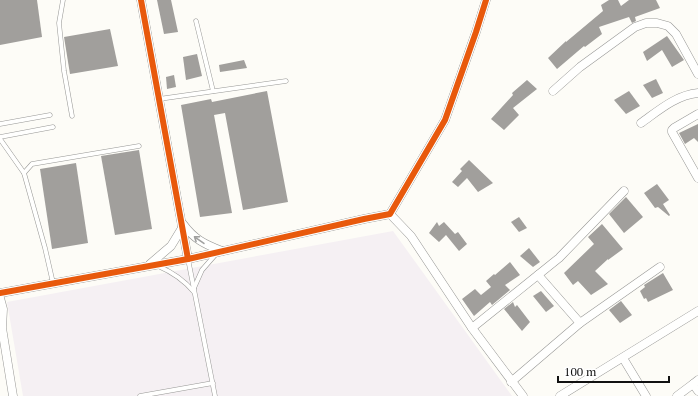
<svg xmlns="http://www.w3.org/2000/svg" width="698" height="396" viewBox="0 0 698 396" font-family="'PT Serif',serif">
<rect width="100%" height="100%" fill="#fdfcf7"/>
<path fill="#f5f0f3" d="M 393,231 L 512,396 L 23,396 L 7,302 Z"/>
<g fill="#a19f9c">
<path d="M 0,0 L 37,0 L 42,37 L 0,45 Z"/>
<path d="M 157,0 L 171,0 L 178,32 L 164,34 Z"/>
<path d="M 609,0 L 618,0 L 621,6 L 629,0 L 656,0 L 660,8 L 635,17 L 636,21 L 632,23 L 629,17 L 599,27 L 602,34 L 585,47 L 584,46 L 557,69 L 548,58 L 566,41 L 566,42 L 603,11 L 601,5 Z"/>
<path d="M 110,29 L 118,66 L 70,74 L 64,37 Z"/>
<path d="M 667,36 L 684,60 L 672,67 L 662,50 L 647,61 L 643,52 Z"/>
<path d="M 197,54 L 202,76 L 186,80 L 183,57 Z"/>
<path d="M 244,60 L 247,68 L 220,72 L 219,65 Z"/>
<path d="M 174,75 L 176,87 L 167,89 L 166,77 Z"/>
<path d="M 656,79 L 663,93 L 652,98 L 643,85 Z"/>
<path d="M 527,80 L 537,89 L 513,108 L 519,115 L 504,130 L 491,119 L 513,95 L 512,93 Z"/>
<path d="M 267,91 L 288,202 L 243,210 L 225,113 L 214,115 L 232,213 L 200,217 L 181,105 L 211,99 L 212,102 Z"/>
<path d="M 629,91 L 640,106 L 626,114 L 614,100 Z"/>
<path d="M 698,124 L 698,142 L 694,138 L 685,144 L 679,133 Z"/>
<path d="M 139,150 L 152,229 L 115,235 L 101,156 Z"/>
<path d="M 469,160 L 493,183 L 478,192 L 467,178 L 458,187 L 452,182 L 462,171 L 460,169 Z"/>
<path d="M 76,163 L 88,243 L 52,249 L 40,169 Z"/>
<path d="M 657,184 L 669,200 L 663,204 L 670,215 L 669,216 L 658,207 L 655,208 L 644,193 Z"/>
<path d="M 626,197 L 643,217 L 624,233 L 609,214 Z"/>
<path d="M 519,217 L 527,228 L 519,232 L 511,222 Z"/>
<path d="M 437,222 L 439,226 L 444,222 L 455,234 L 458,232 L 467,244 L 459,251 L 446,235 L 439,242 L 429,233 Z"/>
<path d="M 602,224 L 623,249 L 608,260 L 608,259 L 595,271 L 608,284 L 591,295 L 578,281 L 573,285 L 564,273 L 594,244 L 588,237 Z"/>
<path d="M 529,248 L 540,262 L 533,267 L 520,256 Z"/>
<path d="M 510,262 L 520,275 L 505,285 L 510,290 L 492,305 L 490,302 L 474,316 L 462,299 L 475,289 L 481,295 L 491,287 L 486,281 L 494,274 L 495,275 Z"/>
<path d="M 663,273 L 673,290 L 648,302 L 646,298 L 644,299 L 640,291 L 645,287 L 644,285 Z"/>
<path d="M 541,291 L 554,306 L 546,312 L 533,296 Z"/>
<path d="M 621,301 L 632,315 L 620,323 L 609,310 Z"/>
<path d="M 513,302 L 515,307 L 517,305 L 530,322 L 522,331 L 504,309 Z"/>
</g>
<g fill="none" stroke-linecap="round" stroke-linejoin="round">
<g stroke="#979795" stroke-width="5">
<g id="service">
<path d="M 63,0 L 59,23 L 64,71 L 72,116"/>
<path d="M 196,21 L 213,91"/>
<path d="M 159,99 L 286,81"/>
<path d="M 0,124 L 50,115"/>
<path d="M 0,137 L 53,127"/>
<path d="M 0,139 L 24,173"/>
<path d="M 188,259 L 215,396"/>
<path d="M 158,266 C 172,272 184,280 194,292"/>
<path d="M 53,283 L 45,248 L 24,173 L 32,164 L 139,146"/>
<path d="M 194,288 L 202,270 L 216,254"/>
<path d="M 140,396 L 213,383"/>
</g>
</g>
<g stroke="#979795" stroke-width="9">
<g id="minor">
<path d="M 141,0 L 188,259"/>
<path d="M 553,91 L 580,67 L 635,27 L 646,23 L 657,23 L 668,26 L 676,34 L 698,74"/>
<path d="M 698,114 L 674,128 L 672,130 L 672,132 L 698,178"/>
<path d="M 641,123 C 658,111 676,95 698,93"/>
<path d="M 390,214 L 445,120 L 476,32 L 486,0"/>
<path d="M 390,214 L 411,236 L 472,328 L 523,396"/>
<path d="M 183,224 C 194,239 204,244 222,251"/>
<path d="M 150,264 L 171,246 L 182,228"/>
<path d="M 538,275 L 580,323"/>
<path d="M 0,293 L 188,259 L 364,219 L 390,214"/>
<path d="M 0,298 L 3,309 L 2,328 L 13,396"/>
<path d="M 472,328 L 559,258 L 624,191"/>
<path d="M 623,358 L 646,396"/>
<path d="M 698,380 L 693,384 L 698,391"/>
<path d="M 511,382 L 580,323 L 660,267"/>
<path d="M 560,396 L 698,311"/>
<path d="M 677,396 L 693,384"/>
</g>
</g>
<use href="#service" stroke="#fffffe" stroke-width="4"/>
<use href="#minor" stroke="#fffffe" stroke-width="8"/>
<g stroke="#fff" stroke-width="8">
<g id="cycleway">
<path d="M 141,0 L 188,259"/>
<path d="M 0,293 L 188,259 L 364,219 L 390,214 L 445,120 L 476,32 L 486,0"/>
</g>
</g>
<use href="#cycleway" stroke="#e8590c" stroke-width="6"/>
</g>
<defs><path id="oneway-shaft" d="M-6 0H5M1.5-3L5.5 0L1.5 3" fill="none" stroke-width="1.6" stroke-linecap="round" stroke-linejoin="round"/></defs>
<use stroke="#a0a09f" href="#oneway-shaft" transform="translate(199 240) rotate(-145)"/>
<path d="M558 376v6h111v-6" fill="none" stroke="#111111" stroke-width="2"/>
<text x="564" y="376" font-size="12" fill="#111111" stroke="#ffffff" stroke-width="3" paint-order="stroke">100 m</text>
</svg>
